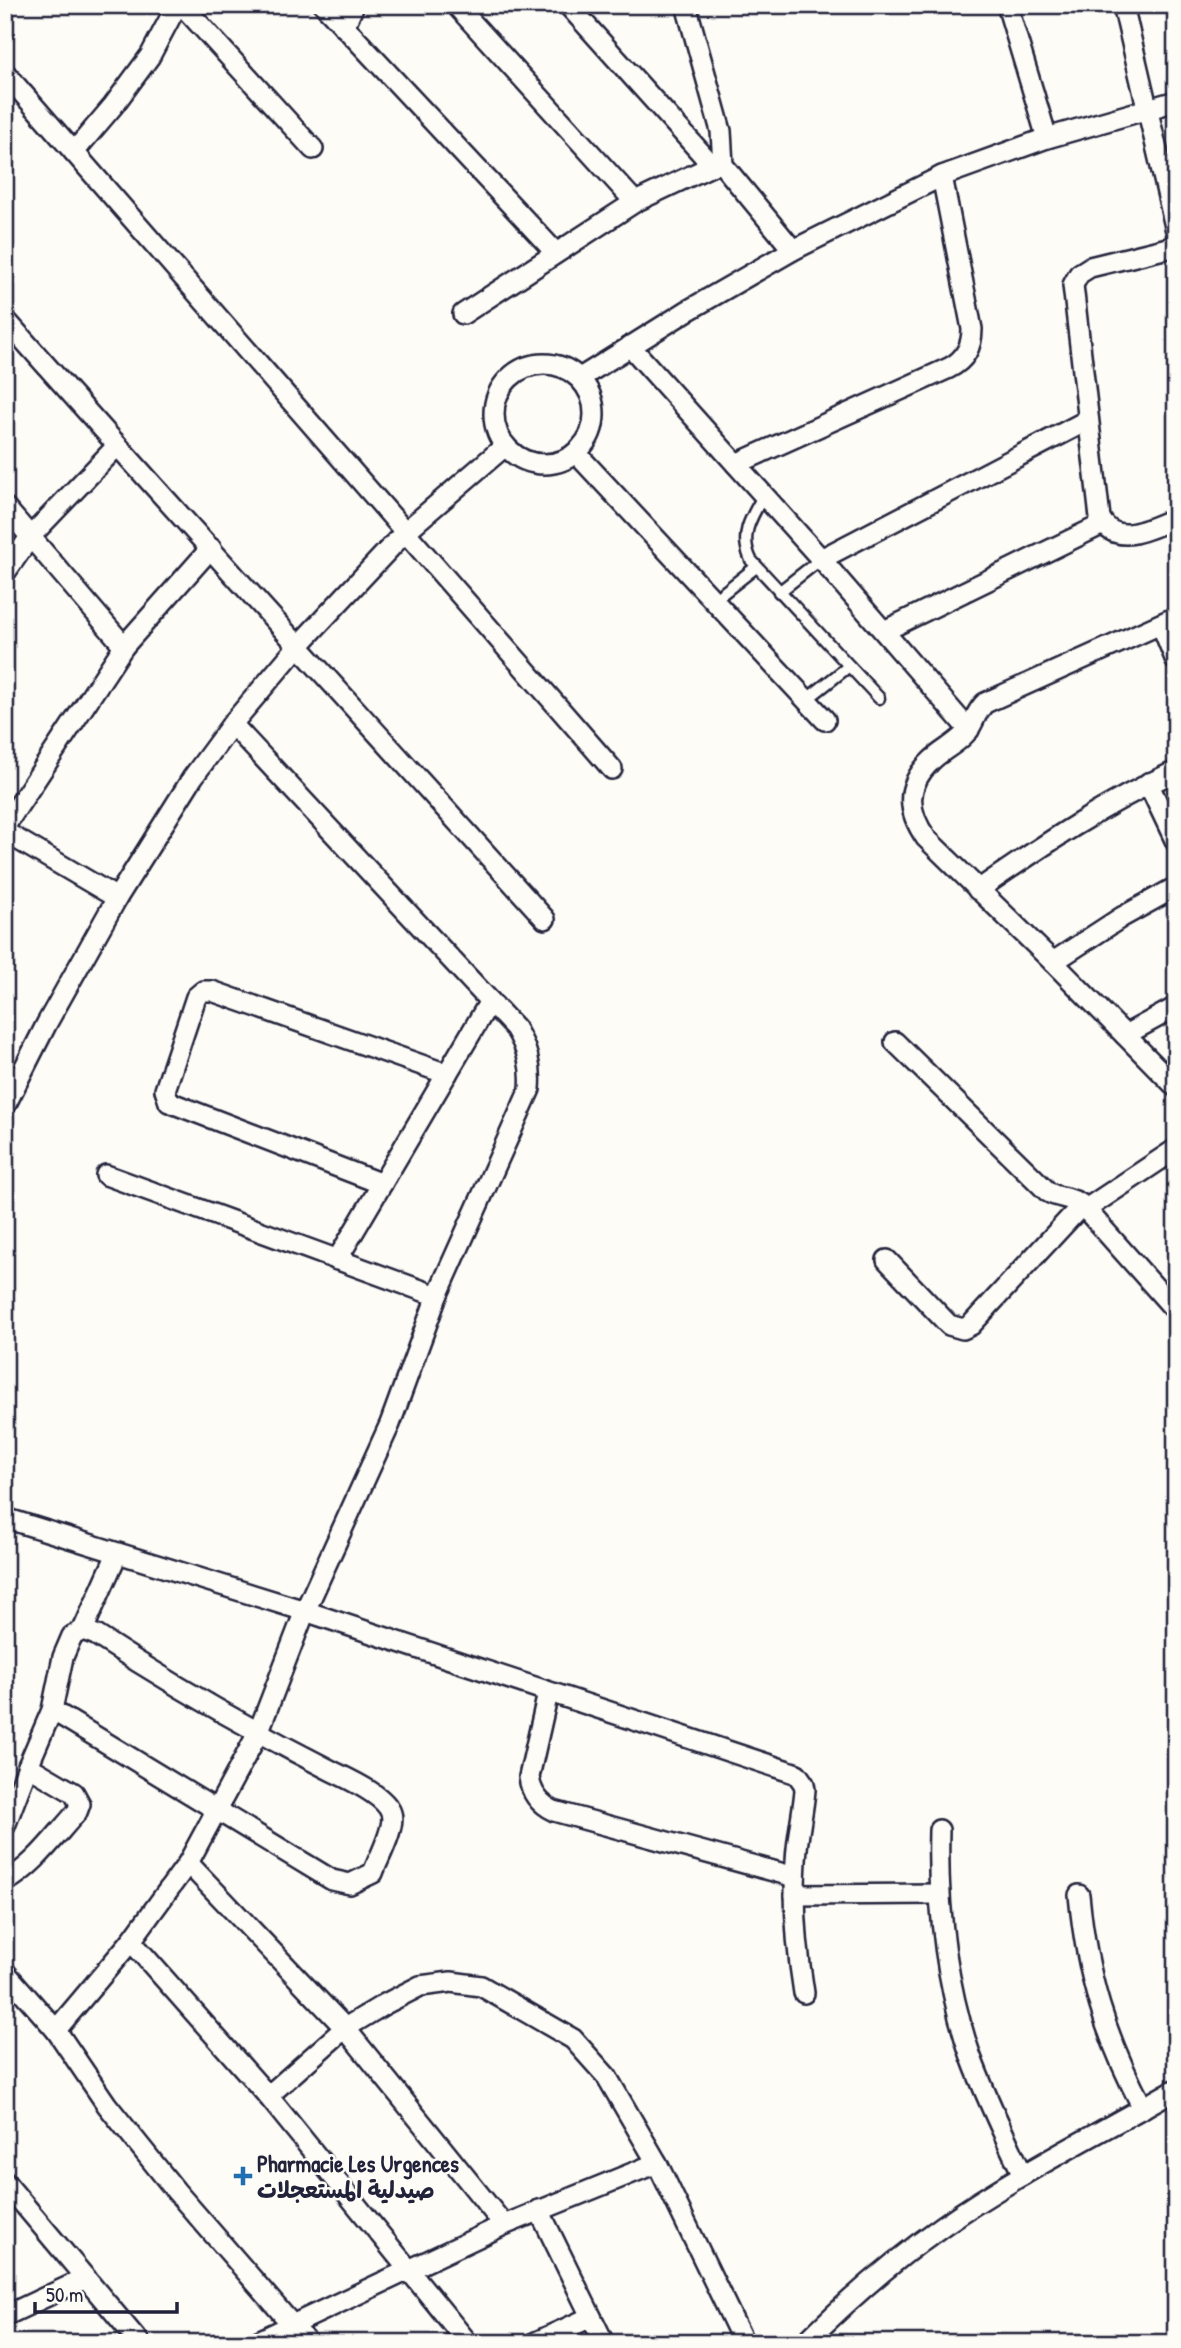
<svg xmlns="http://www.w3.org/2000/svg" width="1181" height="2348" viewBox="0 0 1181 2348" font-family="'Patrick Hand','Playpen Sans Arabic',sans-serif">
<rect width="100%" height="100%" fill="#fdfcf7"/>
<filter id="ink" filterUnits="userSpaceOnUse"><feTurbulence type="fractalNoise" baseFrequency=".0143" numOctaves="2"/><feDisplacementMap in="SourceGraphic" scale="14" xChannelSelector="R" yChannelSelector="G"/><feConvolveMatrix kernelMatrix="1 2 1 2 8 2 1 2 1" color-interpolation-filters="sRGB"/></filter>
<g filter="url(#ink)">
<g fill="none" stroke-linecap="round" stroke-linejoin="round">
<g stroke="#22223b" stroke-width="15">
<g id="service">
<path d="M 764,495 C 751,517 739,535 751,560 L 879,698"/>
<path d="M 779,592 L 821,559"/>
<path d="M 713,601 L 756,567"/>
<path d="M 806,700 L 849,666"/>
</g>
</g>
<g stroke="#22223b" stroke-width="24">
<g id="minor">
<path d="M 182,5 L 313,149"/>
<path d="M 324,5 L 555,252"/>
<path d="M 456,5 L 635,202"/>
<path d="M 568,5 L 711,164"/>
<path d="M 686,5 L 721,131 L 723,165 L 793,250"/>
<path d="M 1007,5 L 1047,138"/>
<path d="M 1123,5 L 1176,231"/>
<path d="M 344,27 L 354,5"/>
<path d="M 5,73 L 612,769"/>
<path d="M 74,152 L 113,106 L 150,56 L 177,5"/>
<path d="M 1176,246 L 1090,267 L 1079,274 L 1073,285 L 1100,518 C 1116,549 1152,527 1176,518"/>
<path d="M 463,314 L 635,202 L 722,161"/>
<path d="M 5,319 C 183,521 365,719 545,919"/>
<path d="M 630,346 L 821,559 L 969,730"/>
<circle cx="544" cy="414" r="50"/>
<path d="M 580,378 L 687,311 L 793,250 L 942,176 L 1047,138 L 1176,101"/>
<path d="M 576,453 L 825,720"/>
<path d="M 736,464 L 949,368 C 965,360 972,347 972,329 L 942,176"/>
<path d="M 5,507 L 124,646"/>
<path d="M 821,559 L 1088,420"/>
<path d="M 5,573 L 30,537 L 117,446"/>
<path d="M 1176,617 L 985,703 C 975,712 974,725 965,734 C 955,745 941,751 931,761 C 905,786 907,811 926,838 L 1053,962 L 1176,1087"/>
<path d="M 1161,624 L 1176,661"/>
<path d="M 884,631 L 1103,524"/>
<path d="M 1148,783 L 1176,842"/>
<path d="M 5,826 L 124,646 L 211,548"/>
<path d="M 5,832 L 117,898"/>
<path d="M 978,890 C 1042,846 1105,803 1176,771"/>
<path d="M 1053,962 L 1122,917 L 1176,887"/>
<path d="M 1125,1035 L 1176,1007"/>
<path d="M 895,1042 L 1048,1192 C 1059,1199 1071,1196 1082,1205 L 1176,1311"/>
<path d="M 5,1106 L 47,1023 L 117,898 L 193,777 L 232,724 L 299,645 L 405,532 L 505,446"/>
<path d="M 106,1175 L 437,1296"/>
<path d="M 382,1184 L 169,1102 L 165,1090 L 196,997 L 203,991 L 212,991 L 447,1074"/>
<path d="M 1086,1209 L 1176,1149"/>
<path d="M 337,1260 L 490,1001"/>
<path d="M 887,1260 L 949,1325 L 963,1329 L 971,1325 L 1082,1205"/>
<path d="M 5,1518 L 305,1611 L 797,1774 L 804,1784 L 805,1790 C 803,1814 797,1837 796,1861 C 793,1906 797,1950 804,1993"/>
<path d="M 83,1630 L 117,1554"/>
<path d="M 548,1693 L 529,1777 C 531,1793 539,1804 554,1811 L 795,1877"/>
<path d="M 5,1826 L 28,1766 L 52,1710 L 63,1657 L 72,1636 L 83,1630 L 96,1635 C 172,1685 251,1730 332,1771 C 348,1779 385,1795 391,1813 C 396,1827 378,1859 373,1873 L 350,1884 L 332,1880 L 52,1710"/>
<path d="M 939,1830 C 937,1907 946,1985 971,2057 C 986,2098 1005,2137 1023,2175"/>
<path d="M 188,1863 L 345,2028 L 504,2225"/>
<path d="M 5,1882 C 34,1866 55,1836 77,1812 L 80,1804 L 74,1793 L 28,1766"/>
<path d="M 795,1895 L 939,1894"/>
<path d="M 1079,1895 C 1087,1977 1105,2036 1143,2108"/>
<path d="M 131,1941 L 268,2096 L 468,2343"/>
<path d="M 5,1972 L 56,2030 L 107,2105 L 176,2191 L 308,2343"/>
<path d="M 56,2030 L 131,1941 L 188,1863 L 258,1733 L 305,1611 L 390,1424 L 437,1296 L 530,1089 C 532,1066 527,1048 515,1028 L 232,724"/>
<path d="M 268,2096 L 345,2028 L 385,2004 L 420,1986 L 451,1982 L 481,1986 L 573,2039 L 607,2077 L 657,2163 L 744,2343"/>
<path d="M 5,2182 L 140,2343"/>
<path d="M 539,2210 L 604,2343"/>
<path d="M 5,2316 L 86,2278"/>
<path d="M 254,2343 L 504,2225 L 657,2163"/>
<path d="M 534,2343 L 591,2317"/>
<path d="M 805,2343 C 848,2300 894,2260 944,2225 C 1017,2174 1098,2134 1176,2089"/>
</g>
</g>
<use href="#service" stroke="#fdfcf7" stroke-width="10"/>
<use href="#minor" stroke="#fdfcf7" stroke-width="19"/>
</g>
</g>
<path fill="#1f6fb2" stroke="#fdfcf7" stroke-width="2.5" d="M239.5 2165.5h7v7h7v7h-7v7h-7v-7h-7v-7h7z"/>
<g text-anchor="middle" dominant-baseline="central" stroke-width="5" stroke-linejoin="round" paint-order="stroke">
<g font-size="23" font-weight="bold" fill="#22223b" stroke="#fdfcf7" text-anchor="start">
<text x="257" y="2163">Pharmacie Les Urgences<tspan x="257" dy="26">صيدلية المستعجلات</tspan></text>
</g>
</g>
<rect width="1181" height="2348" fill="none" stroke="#fdfcf7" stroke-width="28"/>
<rect x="14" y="14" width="1153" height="2320" fill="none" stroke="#22223b" stroke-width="2.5" filter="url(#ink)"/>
<path d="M35 2302v10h142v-10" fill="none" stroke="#22223b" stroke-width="3.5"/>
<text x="46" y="2302" font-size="21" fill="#22223b" stroke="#fdfcf7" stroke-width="5" paint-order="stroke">50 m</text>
</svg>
